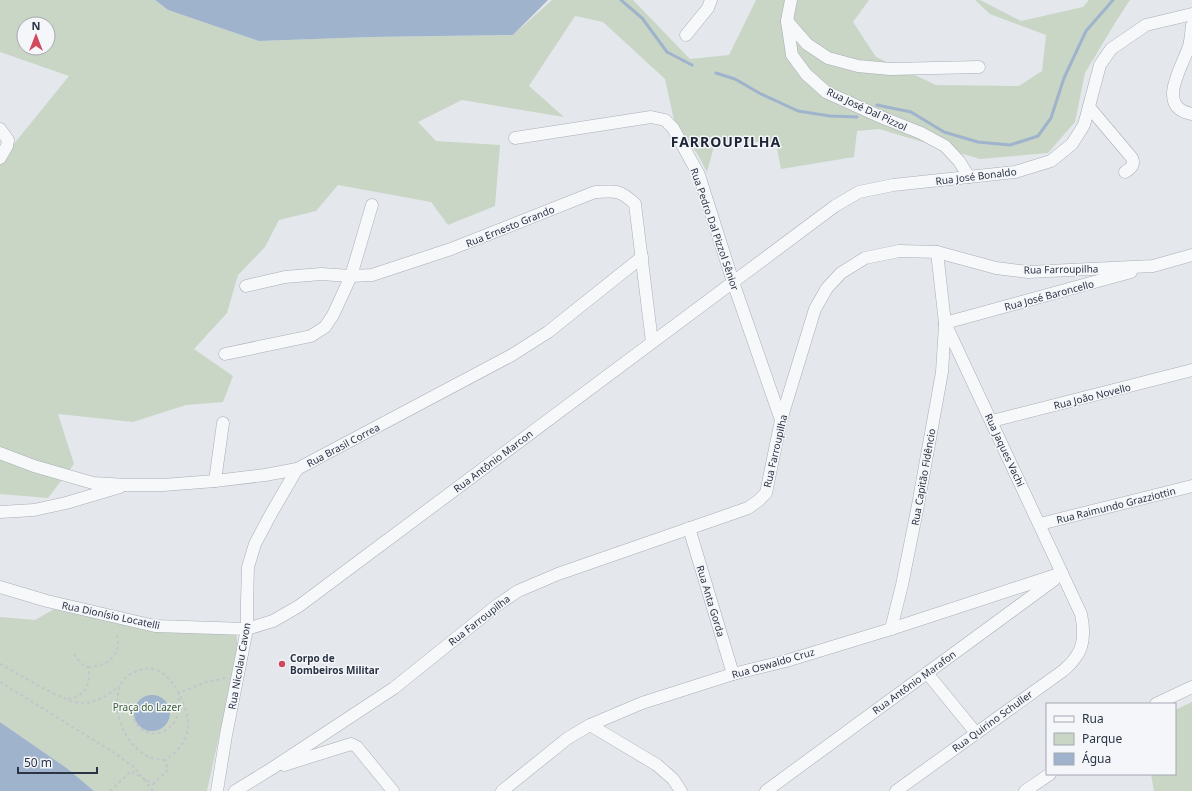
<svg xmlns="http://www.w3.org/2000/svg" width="1192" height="791" viewBox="0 0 1192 791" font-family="'Noto Sans',sans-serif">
<rect width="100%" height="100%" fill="#e4e7ec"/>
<g fill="#c9d6c5" fill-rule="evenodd">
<path d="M 0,0 L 155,0 L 168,10 L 260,41 L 371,37 L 513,35 L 552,0 L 633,0 L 690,59 L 729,55 L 756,0 L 869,0 L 853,22 L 876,57 L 936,85 L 1019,86 L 1042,71 L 1046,35 L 990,14 L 975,0 L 980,0 L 1021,21 L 1083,7 L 1089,0 L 1130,0 L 1115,23 L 1085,73 L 1075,122 L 1048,153 L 980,159 L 879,129 L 857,131 L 854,157 L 781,169 L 776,143 L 716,139 L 707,172 L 698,155 L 674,120 L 665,79 L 603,22 L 575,16 L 529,86 L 564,117 L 462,100 L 418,122 L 436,141 L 500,145 L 495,206 L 448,225 L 431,202 L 338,185 L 316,211 L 279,220 L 265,247 L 238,275 L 227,313 L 194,349 L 233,376 L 223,402 L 186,405 L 133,422 L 58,414 L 74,464 L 48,498 L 0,494 L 0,161 L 69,76 L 0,52 ZM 24,24 L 48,24 L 48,48 L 24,48 Z"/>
<path d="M 56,608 L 236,634 L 238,645 L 227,700 L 207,791 L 94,791 L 68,769 L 0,722 L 0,617 L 35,620 Z"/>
<path d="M 1192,702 L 1192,791 L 1154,791 L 1151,774 L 1175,774 L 1175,710 Z"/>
</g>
<g fill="#9fb4cc">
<path d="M 155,0 L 548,0 L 513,35 L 371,37 L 259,41 L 168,10 Z"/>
<circle cx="152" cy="713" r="18"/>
<path d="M 0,722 L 68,769 L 94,791 L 0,791 Z"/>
</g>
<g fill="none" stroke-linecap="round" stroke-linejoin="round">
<g stroke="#9fb4cc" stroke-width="3">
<path d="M 621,0 L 642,18 L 667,52 L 692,65"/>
<path d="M 716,73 L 735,79 L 761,94 L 798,111 L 830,116 L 857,117"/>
<path d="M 877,105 L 911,112 L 944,132 L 978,142 L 1010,145 L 1038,136 L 1051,118 L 1064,78 L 1086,31 L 1113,0"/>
</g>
<g stroke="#a9aeb7" stroke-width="13">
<g id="minor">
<path d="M 791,0 L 787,21 L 792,55 L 806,74 L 826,92 L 881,117 L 921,133 L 945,146 L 959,161 L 969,177"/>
<path d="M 787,21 L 807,44 L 828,58 L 858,66 L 890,69 L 979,67"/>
<path d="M 1192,25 C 1191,32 1191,42 1188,49 C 1181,69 1156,107 1192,114"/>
<path d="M 686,35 L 708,8 L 711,0"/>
<path d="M 1089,107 L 1132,158 C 1135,165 1131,168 1125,172"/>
<path d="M 0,129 L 8,140 L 7,146 L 0,158"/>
<path d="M 515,138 L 651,117 L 665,120 L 673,128 L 699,175 L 733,282 L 781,420"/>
<path d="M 246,286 L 285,277 L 321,274 L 351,276 L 372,275 L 451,249 L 595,192 C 616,191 619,189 635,204 L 652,342"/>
<path d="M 945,323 L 1131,272"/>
<path d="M 225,354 L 311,336 L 325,327 L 333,315 L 351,276 L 372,205"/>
<path d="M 992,421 L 1192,370"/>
<path d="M 0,453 L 34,466 L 93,483 L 127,485 L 163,485 L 215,481 L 265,475 L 297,469 L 512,355 L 548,332 L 642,257"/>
<path d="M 215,481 L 223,423"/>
<path d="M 0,512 L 34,510 L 66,503 L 120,487"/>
<path d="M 1040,524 L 1192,486"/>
<path d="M 689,528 L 733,674"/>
<path d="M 0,587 L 47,601 L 155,626 L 247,629 L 273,621 L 299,606 L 835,206 L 859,192 L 893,185 L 1015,172 L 1051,161 L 1072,144 L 1084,125 L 1100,65 L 1111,49 L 1146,25 L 1192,14"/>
<path d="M 891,629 L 902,585 L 918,505 L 942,372 L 945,325"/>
<path d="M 927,673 L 976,733"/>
<path d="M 1156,704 L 1192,687"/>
<path d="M 590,725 L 657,765 L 673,779 L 681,791"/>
<path d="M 284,765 L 351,744 L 357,747 L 393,791"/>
<path d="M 217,791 L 226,735 L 247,629 L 247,602 L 248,567 L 255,544 L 272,512 L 297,469"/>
<path d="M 235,791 L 271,769 L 394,688 L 496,606 L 518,591 L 558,574 L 748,508 L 758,501 L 766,493 L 781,420 L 815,309 L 827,288 L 841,273 L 865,258 L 899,251 L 937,252 L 996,268 L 1028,272 L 1153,266 L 1192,255"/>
<path d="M 502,791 L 568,738 L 590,725 L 642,703 L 733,674 L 786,661 L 891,629 L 1062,573"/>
<path d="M 766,791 L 1054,580"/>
<path d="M 896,791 L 1064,670 C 1068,666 1072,663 1075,658 C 1085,646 1084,628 1081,614 L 945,323 L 937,252"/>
<path d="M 1025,791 L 1050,774"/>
</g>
</g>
<g stroke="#c2c5cb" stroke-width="2" stroke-dasharray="3 3" stroke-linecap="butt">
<path d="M 0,664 C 18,673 64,703 82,703 C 95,703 109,695 119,686"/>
<path d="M 88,667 C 108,666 122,655 117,635"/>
<path d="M 0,682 L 113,752 L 135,768 L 141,776"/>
<path d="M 68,699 C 86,696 92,683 88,667 C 81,665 76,658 73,652"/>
<path d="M 134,719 C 140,736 162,738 173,724 C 180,716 178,703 179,693 L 206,682 L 226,678"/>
<path d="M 144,779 L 153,791"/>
<path d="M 110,791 L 131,771 L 153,784 L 168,770 L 165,760 C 176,753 186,743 188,729 C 190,708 170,663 144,669 C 138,671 130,673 125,678 C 120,682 119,688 118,694 C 114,717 125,742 145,755 C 151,759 158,759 165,760"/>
</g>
<use href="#minor" stroke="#f7f8fa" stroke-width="12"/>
</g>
<circle fill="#d1495b" stroke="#f4f6f9" stroke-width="1.5" cx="282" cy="664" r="4"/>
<g text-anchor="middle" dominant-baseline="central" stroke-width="3" stroke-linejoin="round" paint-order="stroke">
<g font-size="10" fill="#2b3445" stroke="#f4f6f9">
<text transform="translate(867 109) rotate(25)">Rua José Dal Pizzol</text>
<text transform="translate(976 176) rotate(-7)">Rua José Bonaldo</text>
<text transform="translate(510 226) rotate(-22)">Rua Ernesto Grando</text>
<text transform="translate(715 229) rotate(71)">Rua Pedro Dal Pizzol Sênior</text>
<text transform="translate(1061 269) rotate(-1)">Rua Farroupilha</text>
<text transform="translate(1049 295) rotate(-15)">Rua José Baroncello</text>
<text transform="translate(1092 396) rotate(-14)">Rua João Novello</text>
<text transform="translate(343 445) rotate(-28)">Rua Brasil Correa</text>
<text transform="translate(1005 450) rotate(65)">Rua Jaques Vachi</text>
<text transform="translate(775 451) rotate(-77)">Rua Farroupilha</text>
<text transform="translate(493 461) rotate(-37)">Rua Antônio Marcon</text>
<text transform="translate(923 477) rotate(-80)">Rua Capitão Fidêncio</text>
<text transform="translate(1116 505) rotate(-14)">Rua Raimundo Grazziottin</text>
<text transform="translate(711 601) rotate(73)">Rua Anta Gorda</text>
<text transform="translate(111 615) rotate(12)">Rua Dionísio Locatelli</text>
<text transform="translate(479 620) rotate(-38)">Rua Farroupilha</text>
<text transform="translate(773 663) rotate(-16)">Rua Oswaldo Cruz</text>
<text transform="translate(239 666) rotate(-80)">Rua Nicolau Cavon</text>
<text transform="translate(914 682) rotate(-36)">Rua Antônio Marafon</text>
<text transform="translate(992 721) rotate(-36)">Rua Quirino Schuller</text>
</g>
<g font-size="10" font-weight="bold" fill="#2b3445" stroke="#f4f6f9" text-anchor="start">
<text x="290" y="658">Corpo de<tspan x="290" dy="12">Bombeiros Militar</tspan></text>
</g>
<g font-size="10" fill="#3f6138" stroke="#f4f6f9">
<text x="147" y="707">Praça do Lazer</text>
</g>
<g font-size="14" font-weight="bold" letter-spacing="1" fill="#1d2536" stroke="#f4f6f9">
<text x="726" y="141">FARROUPILHA</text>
</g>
</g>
<rect x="1046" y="703" width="130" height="72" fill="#f4f6f9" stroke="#a4a8b1"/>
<rect x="1054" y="716" width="20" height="6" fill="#f7f8fa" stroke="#a4a8b1"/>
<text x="1082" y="723" font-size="12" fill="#2b3445">Rua</text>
<rect x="1054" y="733" width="20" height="12" fill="#c9d6c5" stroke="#a4a8b1"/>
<text x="1082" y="743" font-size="12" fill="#2b3445">Parque</text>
<rect x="1054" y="753" width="20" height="12" fill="#9fb4cc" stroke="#a4a8b1"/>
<text x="1082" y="763" font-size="12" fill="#2b3445">Água</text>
<g transform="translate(36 36)"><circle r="19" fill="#f4f6f9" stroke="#a4a8b1"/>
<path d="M0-3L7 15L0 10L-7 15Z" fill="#d1495b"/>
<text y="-6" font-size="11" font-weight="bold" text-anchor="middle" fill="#2b3445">N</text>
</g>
<path d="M18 767v6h79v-6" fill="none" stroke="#2b3445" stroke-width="2"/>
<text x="24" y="767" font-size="12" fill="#2b3445" stroke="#f4f6f9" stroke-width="3" paint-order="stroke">50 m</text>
</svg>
